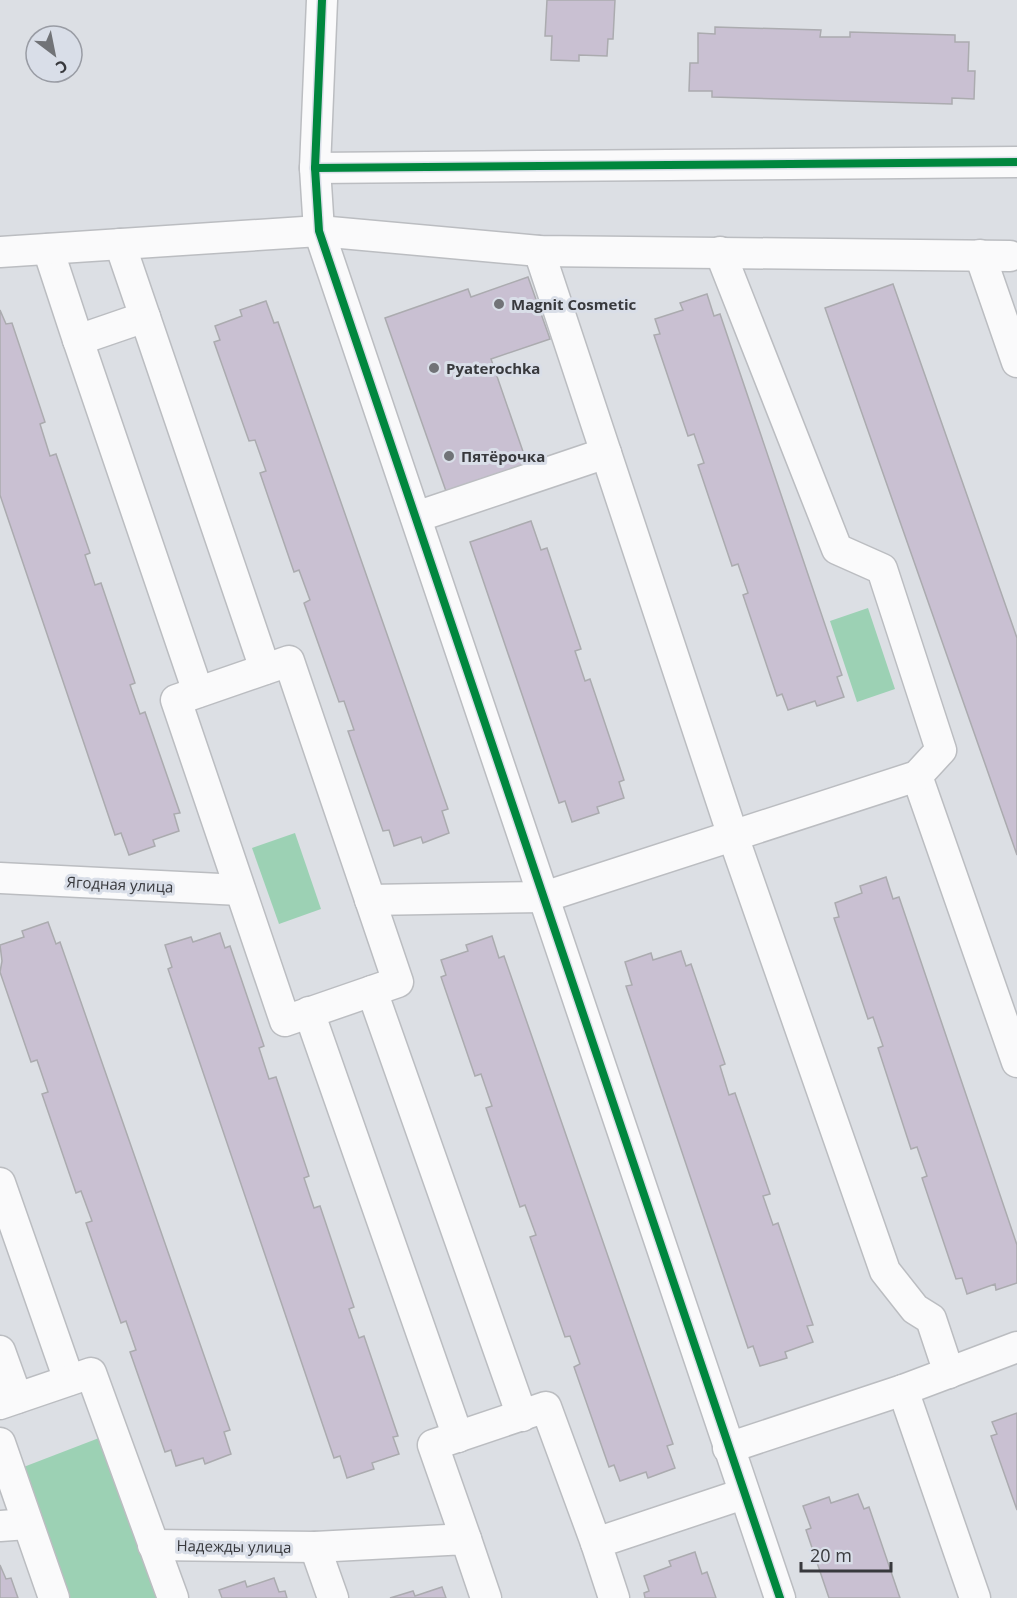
<svg xmlns="http://www.w3.org/2000/svg" width="1017" height="1598" viewBox="0 0 1017 1598" font-family="'Open Sans',sans-serif">
<rect width="100%" height="100%" fill="#dcdfe4"/>
<g fill="#9cd1b4">
<path d="M 868,608 L 895,689 L 857,702 L 830,621 Z"/>
<path d="M 295,833 L 321,909 L 279,924 L 252,848 Z"/>
<path d="M 99,1438 L 158,1598 L 66,1598 L 21,1468 Z"/>
</g>
<g fill="#c9c0d2" stroke="#ababaf" stroke-width="1.5">
<path d="M 547,0 L 615,0 L 613,39 L 608,39 L 607,56 L 579,55 L 579,61 L 551,60 L 552,36 L 545,36 Z"/>
<path d="M 715,27 L 821,30 L 820,37 L 850,37 L 850,32 L 955,35 L 955,42 L 969,42 L 968,71 L 975,71 L 974,99 L 952,98 L 952,104 L 712,97 L 712,91 L 689,91 L 690,63 L 698,63 L 698,33 L 715,34 Z"/>
<path d="M 528,277 L 550,339 L 491,359 L 528,466 L 447,494 L 385,318 L 468,289 L 471,297 Z"/>
<path d="M 893,284 L 1017,638 L 1017,855 L 825,308 Z"/>
<path d="M 707,294 L 714,316 L 720,314 L 842,675 L 837,677 L 844,697 L 817,706 L 815,701 L 788,710 L 782,694 L 777,696 L 743,595 L 748,593 L 738,564 L 732,566 L 698,465 L 704,463 L 694,434 L 688,436 L 654,335 L 660,334 L 655,319 L 683,310 L 680,303 Z"/>
<path d="M 266,301 L 274,323 L 278,322 L 448,809 L 442,811 L 449,833 L 423,843 L 421,837 L 394,846 L 389,830 L 383,831 L 348,731 L 354,730 L 344,701 L 339,702 L 304,603 L 310,600 L 299,570 L 294,572 L 260,473 L 266,471 L 255,440 L 249,441 L 214,342 L 220,340 L 215,326 L 242,316 L 240,310 Z"/>
<path d="M 0,310 L 6,324 L 12,323 L 45,422 L 40,424 L 50,456 L 56,454 L 90,553 L 85,555 L 95,585 L 101,583 L 135,683 L 130,685 L 140,714 L 145,712 L 180,813 L 174,814 L 179,831 L 153,840 L 155,846 L 129,855 L 121,833 L 115,835 L 0,495 Z"/>
<path d="M 531,521 L 541,550 L 547,548 L 581,649 L 575,651 L 585,681 L 590,679 L 624,780 L 619,782 L 624,798 L 597,807 L 599,813 L 572,822 L 565,801 L 559,803 L 470,542 Z"/>
<path d="M 886,877 L 893,899 L 899,897 L 1017,1245 L 1017,1283 L 996,1290 L 995,1284 L 967,1294 L 962,1278 L 956,1279 L 922,1178 L 927,1176 L 917,1147 L 911,1149 L 878,1048 L 883,1046 L 873,1017 L 868,1019 L 834,918 L 839,917 L 835,903 L 862,893 L 860,886 Z"/>
<path d="M 48,922 L 56,944 L 60,942 L 230,1430 L 224,1432 L 231,1454 L 205,1464 L 203,1458 L 176,1466 L 171,1450 L 165,1452 L 130,1352 L 136,1350 L 126,1321 L 121,1323 L 86,1223 L 92,1221 L 81,1191 L 76,1193 L 42,1094 L 48,1092 L 37,1060 L 31,1062 L 0,972 L 2,961 L 0,945 L 24,937 L 22,931 Z"/>
<path d="M 220,933 L 225,948 L 230,946 L 264,1046 L 259,1048 L 269,1079 L 276,1077 L 309,1176 L 304,1178 L 314,1208 L 320,1206 L 354,1307 L 349,1309 L 359,1338 L 364,1336 L 398,1436 L 393,1437 L 399,1454 L 372,1463 L 374,1469 L 347,1478 L 340,1456 L 334,1458 L 168,969 L 172,967 L 165,945 L 191,937 L 193,942 Z"/>
<path d="M 492,936 L 499,958 L 504,956 L 673,1444 L 667,1446 L 675,1468 L 648,1478 L 646,1472 L 620,1481 L 614,1465 L 609,1467 L 574,1367 L 580,1364 L 570,1336 L 565,1337 L 530,1237 L 536,1235 L 525,1205 L 520,1207 L 486,1108 L 492,1106 L 481,1074 L 475,1076 L 441,977 L 446,975 L 441,960 L 468,951 L 466,945 Z"/>
<path d="M 681,951 L 686,966 L 691,964 L 725,1064 L 720,1066 L 729,1095 L 735,1093 L 770,1194 L 763,1196 L 773,1225 L 778,1223 L 813,1325 L 807,1326 L 813,1342 L 785,1352 L 787,1358 L 760,1366 L 753,1346 L 748,1348 L 626,986 L 632,985 L 625,962 L 651,953 L 653,960 Z"/>
<path d="M 1017,1413 L 1017,1510 L 991,1436 L 997,1434 L 992,1422 Z"/>
<path d="M 858,1494 L 864,1509 L 869,1507 L 900,1598 L 829,1598 L 806,1530 L 811,1528 L 803,1506 L 829,1497 L 831,1503 Z"/>
<path d="M 695,1552 L 702,1574 L 707,1572 L 716,1598 L 645,1598 L 644,1593 L 649,1591 L 644,1576 L 671,1566 L 669,1561 Z"/>
<path d="M 0,1565 L 6,1579 L 11,1578 L 18,1598 L 0,1598 Z"/>
<path d="M 274,1578 L 279,1592 L 285,1591 L 287,1598 L 222,1598 L 219,1590 L 245,1581 L 247,1587 Z"/>
<path d="M 442,1587 L 446,1598 L 390,1598 L 413,1591 L 415,1596 Z"/>
</g>
<g fill="none" stroke-linecap="round" stroke-linejoin="round">
<g stroke="#bbbdc1" stroke-width="33">
<g id="minor">
<path d="M 322,0 L 315,168 L 319,231 L 780,1598"/>
<path d="M 315,168 L 1017,162"/>
<path d="M 120,244 L 145,317"/>
<path d="M 48,249 L 78,340"/>
<path d="M 539,251 L 733,836 L 885,1271 L 915,1309 L 931,1319 L 949,1373"/>
<path d="M 0,252 L 319,231 L 539,251 L 1010,256"/>
<path d="M 980,255 L 1017,362"/>
<path d="M 416,517 L 606,453"/>
<path d="M 289,661 L 398,982 L 285,1021 L 176,700 Z"/>
<path d="M 198,692 L 78,340 L 145,317 L 265,669"/>
<path d="M 917,776 L 1017,1062"/>
<path d="M 0,878 L 240,890"/>
<path d="M 370,900 L 544,897 L 917,776 L 941,750 L 882,569 L 837,549 L 720,252"/>
<path d="M 372,991 L 522,1416"/>
<path d="M 309,1012 L 458,1437"/>
<path d="M 0,1183 L 69,1380"/>
<path d="M 0,1351 L 17,1398"/>
<path d="M 903,1390 L 975,1598"/>
<path d="M 0,1404 L 91,1373 L 173,1598"/>
<path d="M 0,1443 L 54,1598"/>
<path d="M 728,1448 L 903,1390 L 1017,1347"/>
<path d="M 0,1526 L 27,1524"/>
<path d="M 466,1539 L 433,1445 L 546,1407 L 596,1543"/>
<path d="M 153,1545 L 315,1547"/>
<path d="M 333,1598 L 315,1547 L 466,1539 L 486,1598"/>
<path d="M 614,1598 L 596,1543 L 743,1494"/>
</g>
</g>
<use href="#minor" stroke="#fafafb" stroke-width="30"/>
<g stroke="#d9dee8" stroke-width="11">
<g id="cycleway">
<path d="M 322,0 L 315,168 L 319,231 L 780,1598"/>
<path d="M 315,168 L 1017,162"/>
</g>
</g>
<use href="#cycleway" stroke="#00873e" stroke-width="8"/>
</g>
<g fill="#717377" stroke="#d9dee8" stroke-width="2">
<circle cx="499" cy="304" r="6"/>
<circle cx="434" cy="368" r="6"/>
<circle cx="449" cy="456" r="6"/>
</g>
<g text-anchor="middle" dominant-baseline="central" stroke-width="6" stroke-linejoin="round" paint-order="stroke">
<g font-size="15" font-weight="bold" fill="#38393d" stroke="#d9dee8" text-anchor="start">
<text x="511" y="304">Magnit Cosmetic</text>
<text x="446" y="368">Pyaterochka</text>
<text x="461" y="456">Пятёрочка</text>
</g>
<g font-size="15" fill="#38393d" stroke="#d9dee8">
<text transform="translate(120 884) rotate(3)">Ягодная улица</text>
<text transform="translate(234 1546) rotate(1)">Надежды улица</text>
</g>
</g>
<g transform="translate(54 54) rotate(148)"><circle r="28" fill="#d9dee8" stroke="#999ca4" stroke-width="1.5"/>
<path d="M0-4.5L10 22L0 15L-10 22Z" fill="#717377"/>
<text y="-9" font-size="16" font-weight="bold" text-anchor="middle" fill="#38393d">С</text>
</g>
<path d="M801 1562v9h90v-9" fill="none" stroke="#38393d" stroke-width="3"/>
<text x="810" y="1562" font-size="18" fill="#38393d" stroke="#d9dee8" stroke-width="4.5" paint-order="stroke">20 m</text>
</svg>
